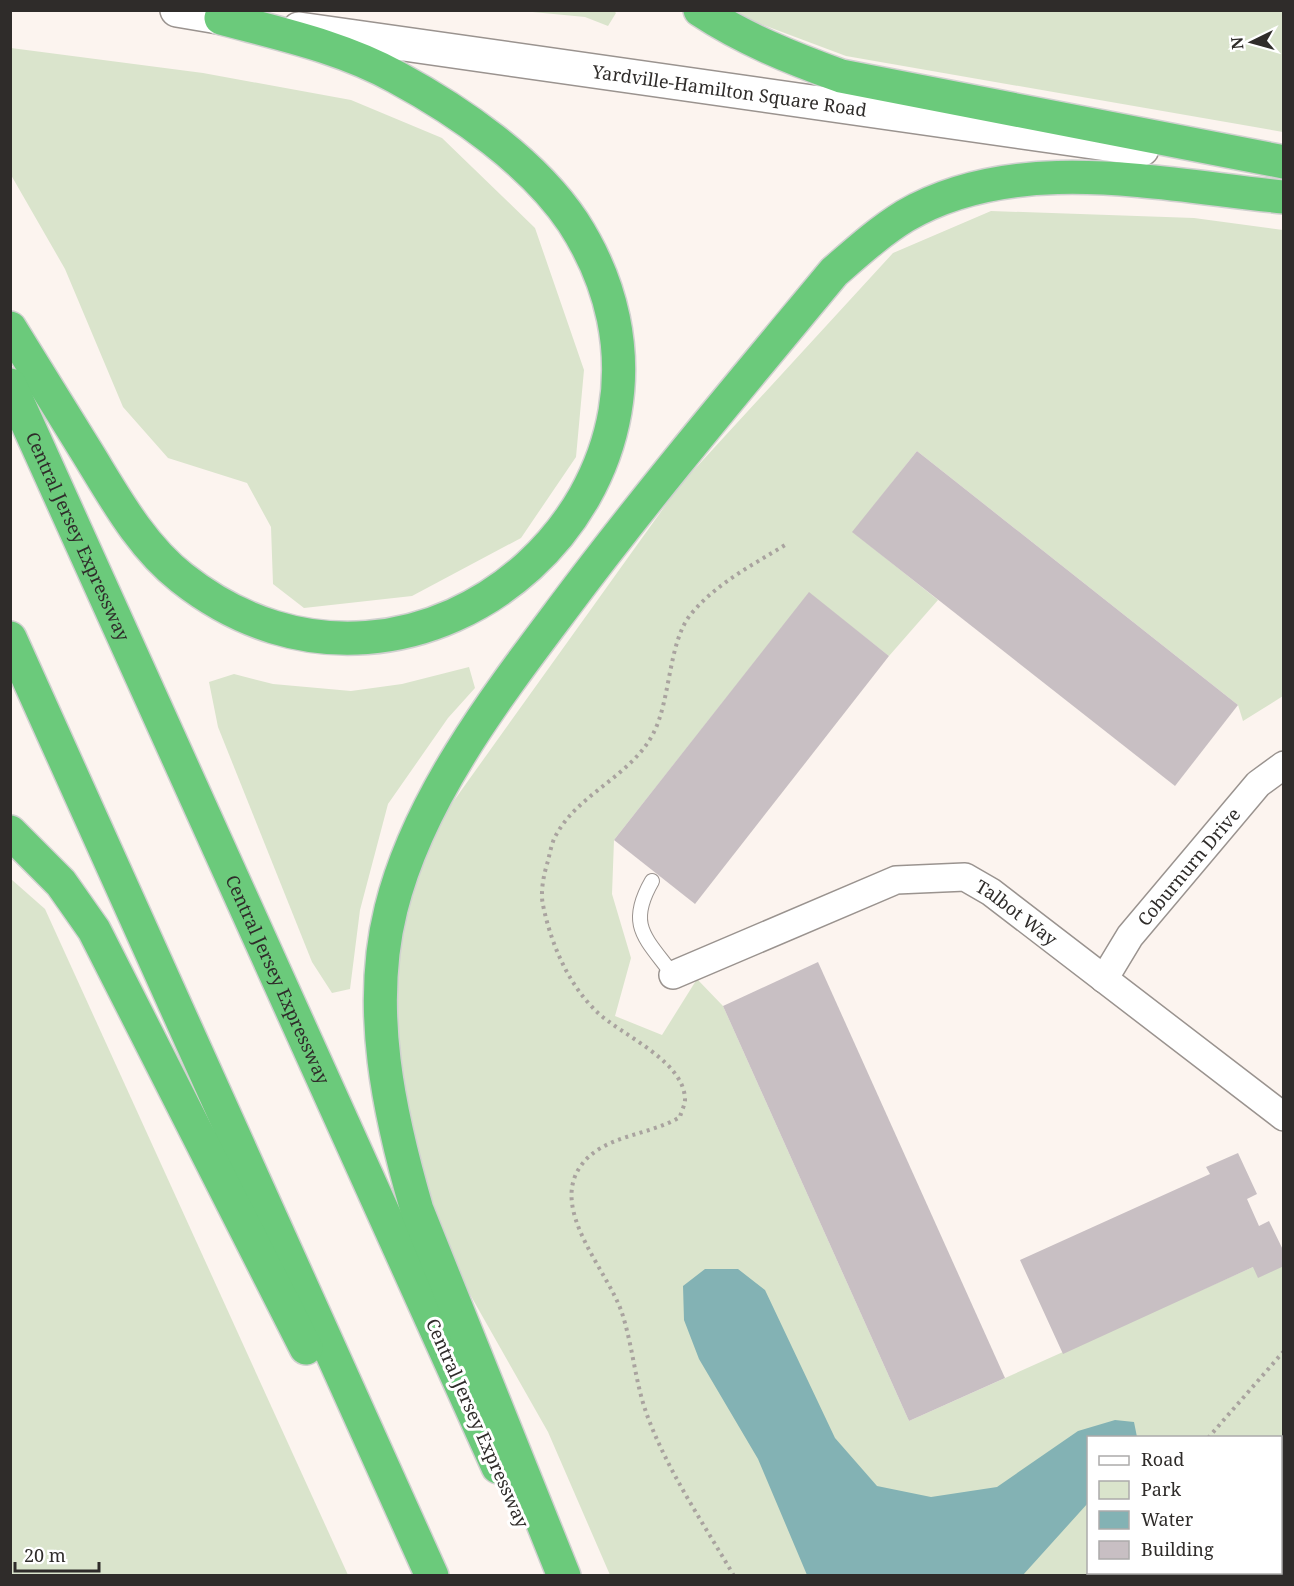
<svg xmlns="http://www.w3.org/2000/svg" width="1294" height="1586" viewBox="0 0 1294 1586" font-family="'Noto Serif',serif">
<rect width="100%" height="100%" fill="#fcf4ef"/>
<g fill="#dae4cc" fill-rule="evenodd">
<path d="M 614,11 L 616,13 L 608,26 L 585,17 L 522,11 Z"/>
<path d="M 726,11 L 1283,11 L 1283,132 L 846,56 Z"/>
<path d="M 11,48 L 203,73 L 351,100 L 442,138 L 535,228 L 584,370 L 576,457 L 521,538 L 412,596 L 304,608 L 273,584 L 271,527 L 247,483 L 168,458 L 123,407 L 65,269 L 11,175 Z"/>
<path d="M 991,211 L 1194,218 L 1283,230 L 1283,696 L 1243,721 L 1238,705 L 917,451 L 853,532 L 938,600 L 889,656 L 809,593 L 614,840 L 612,894 L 631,958 L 615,1016 L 662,1035 L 697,979 L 723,1006 L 909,1421 L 1253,1267 L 1283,1266 L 1283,1575 L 610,1575 L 548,1432 L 429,1222 L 391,1039 L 398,922 L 430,834 L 680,485 L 893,253 ZM 1088,1438 L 1280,1438 L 1280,1572 L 1088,1572 Z"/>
<path d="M 469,667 L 475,688 L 448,718 L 388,804 L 360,910 L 350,989 L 332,993 L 312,962 L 218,727 L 209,682 L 234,674 L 273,684 L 351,691 L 402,684 Z"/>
<path d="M 11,879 L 45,909 L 348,1575 L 11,1575 Z"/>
</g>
<path fill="#83b2b4" d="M 705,1269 L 738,1269 L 765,1290 L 835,1438 L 877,1486 L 931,1497 L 997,1487 L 1078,1431 L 1115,1420 L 1134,1422 L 1137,1437 L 1088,1438 L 1088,1503 L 1023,1575 L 807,1575 L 758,1459 L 699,1359 L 684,1320 L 683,1286 Z"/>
<g fill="#c8bfc3">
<path d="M 917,451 L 1238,705 L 1175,786 L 852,532 Z"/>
<path d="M 809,592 L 889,656 L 695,904 L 614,840 Z"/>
<path d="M 818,962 L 1005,1378 L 909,1421 L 723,1006 Z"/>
<path d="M 1238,1153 L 1257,1194 L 1247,1199 L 1259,1226 L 1269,1221 L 1284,1252 L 1284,1266 L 1258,1278 L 1253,1267 L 1063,1354 L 1020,1260 L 1210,1174 L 1206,1167 Z"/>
</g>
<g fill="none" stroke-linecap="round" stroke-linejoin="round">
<g stroke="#9a938f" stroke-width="16">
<path id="service" d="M 652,881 C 626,926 646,938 673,975"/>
</g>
<g stroke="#9a938f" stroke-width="30">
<g id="minor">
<path id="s1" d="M 673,975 L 896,880 L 965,877 L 991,892 L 1284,1117"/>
<path id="s2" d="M 1104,979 L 1130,936 L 1258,784 L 1284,765"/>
</g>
</g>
<g stroke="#9a938f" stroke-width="36">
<g id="tertiary">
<path d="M 177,10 L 248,22"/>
<path id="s3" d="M 299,29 L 1142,149"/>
</g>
</g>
<g stroke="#d1d1d0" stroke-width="36">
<g id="motorway">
<path d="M 700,10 C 744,39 791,58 841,76 L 1284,162"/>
<path d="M 10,328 C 36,370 62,412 88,454 C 115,498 141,546 182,578 C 420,766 738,477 573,222 C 533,162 459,111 396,77 C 342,47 280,34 221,18"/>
<path id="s4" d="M 10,385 L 498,1467"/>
<path d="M 10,638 L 432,1576"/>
<path d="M 10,832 L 61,883 L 94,930 L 306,1348"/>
<path d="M 564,1576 L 417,1210 C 389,1114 366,1009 391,909 C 418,799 496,697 563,608 C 649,493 742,383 834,272 C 857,252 879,232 905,216 C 1017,151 1161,185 1284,197"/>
</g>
</g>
<g stroke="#a9a39f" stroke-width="4" stroke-dasharray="3 4.5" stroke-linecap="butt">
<path d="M 1208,1438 L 1284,1351"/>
<path d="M 734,1576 C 704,1524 668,1472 647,1415 C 635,1382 633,1347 622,1313 C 608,1271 550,1211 580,1167 C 601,1135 649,1136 680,1117 C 681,1112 685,1105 685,1100 C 685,1061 621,1035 597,1012 C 568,984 551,944 543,905 C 540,892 544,873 548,861 C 550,852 552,842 556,835 C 579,793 630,777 653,734 C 671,700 668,642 691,614 C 717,583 751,566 785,545"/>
<path d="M 1087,1576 L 1090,1572"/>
</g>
<use href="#service" stroke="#fff" stroke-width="14"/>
<use href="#minor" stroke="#fff" stroke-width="27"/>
<use href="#tertiary" stroke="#fff" stroke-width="33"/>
<use href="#motorway" stroke="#6bca7b" stroke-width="33"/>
</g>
<g text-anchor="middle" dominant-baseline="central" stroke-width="6" stroke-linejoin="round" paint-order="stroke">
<g font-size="18" fill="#2f2c2a" stroke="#fff">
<text stroke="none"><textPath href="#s3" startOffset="435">Yardville-Hamilton Square Road</textPath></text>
<text stroke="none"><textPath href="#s4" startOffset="166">Central Jersey Expressway</textPath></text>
<text stroke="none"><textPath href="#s2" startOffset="141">Coburnurn Drive</textPath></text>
<text stroke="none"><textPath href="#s1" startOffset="374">Talbot Way</textPath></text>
<text stroke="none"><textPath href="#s4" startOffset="652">Central Jersey Expressway</textPath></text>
<text transform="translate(478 1423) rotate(66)">Central Jersey Expressway</text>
</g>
</g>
<rect width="1294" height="1586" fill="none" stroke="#2f2c2a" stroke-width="24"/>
<rect x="1087" y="1436" width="195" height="138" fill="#ffffff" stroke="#acabaa" stroke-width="1.5"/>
<rect x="1099" y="1456" width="30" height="9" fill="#ffffff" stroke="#acabaa" stroke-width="1.5"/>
<text x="1141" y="1466" font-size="18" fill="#2f2c2a">Road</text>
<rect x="1099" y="1481" width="30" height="18" fill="#dae4cc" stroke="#acabaa" stroke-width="1.5"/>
<text x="1141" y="1496" font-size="18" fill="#2f2c2a">Park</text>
<rect x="1099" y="1511" width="30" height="18" fill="#83b2b4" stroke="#acabaa" stroke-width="1.5"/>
<text x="1141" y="1526" font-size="18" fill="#2f2c2a">Water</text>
<rect x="1099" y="1541" width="30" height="18" fill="#c8bfc3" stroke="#acabaa" stroke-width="1.5"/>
<text x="1141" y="1556" font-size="18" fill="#2f2c2a">Building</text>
<g transform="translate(1252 42) rotate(265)" stroke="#ffffff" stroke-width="4.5" paint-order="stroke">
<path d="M0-4.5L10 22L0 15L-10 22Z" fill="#2f2c2a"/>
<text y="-9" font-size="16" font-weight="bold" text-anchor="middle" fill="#2f2c2a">N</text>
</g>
<path d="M15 1562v9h84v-9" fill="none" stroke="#2f2c2a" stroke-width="3"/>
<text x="24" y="1562" font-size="18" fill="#2f2c2a" stroke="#ffffff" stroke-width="4.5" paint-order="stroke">20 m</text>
</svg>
